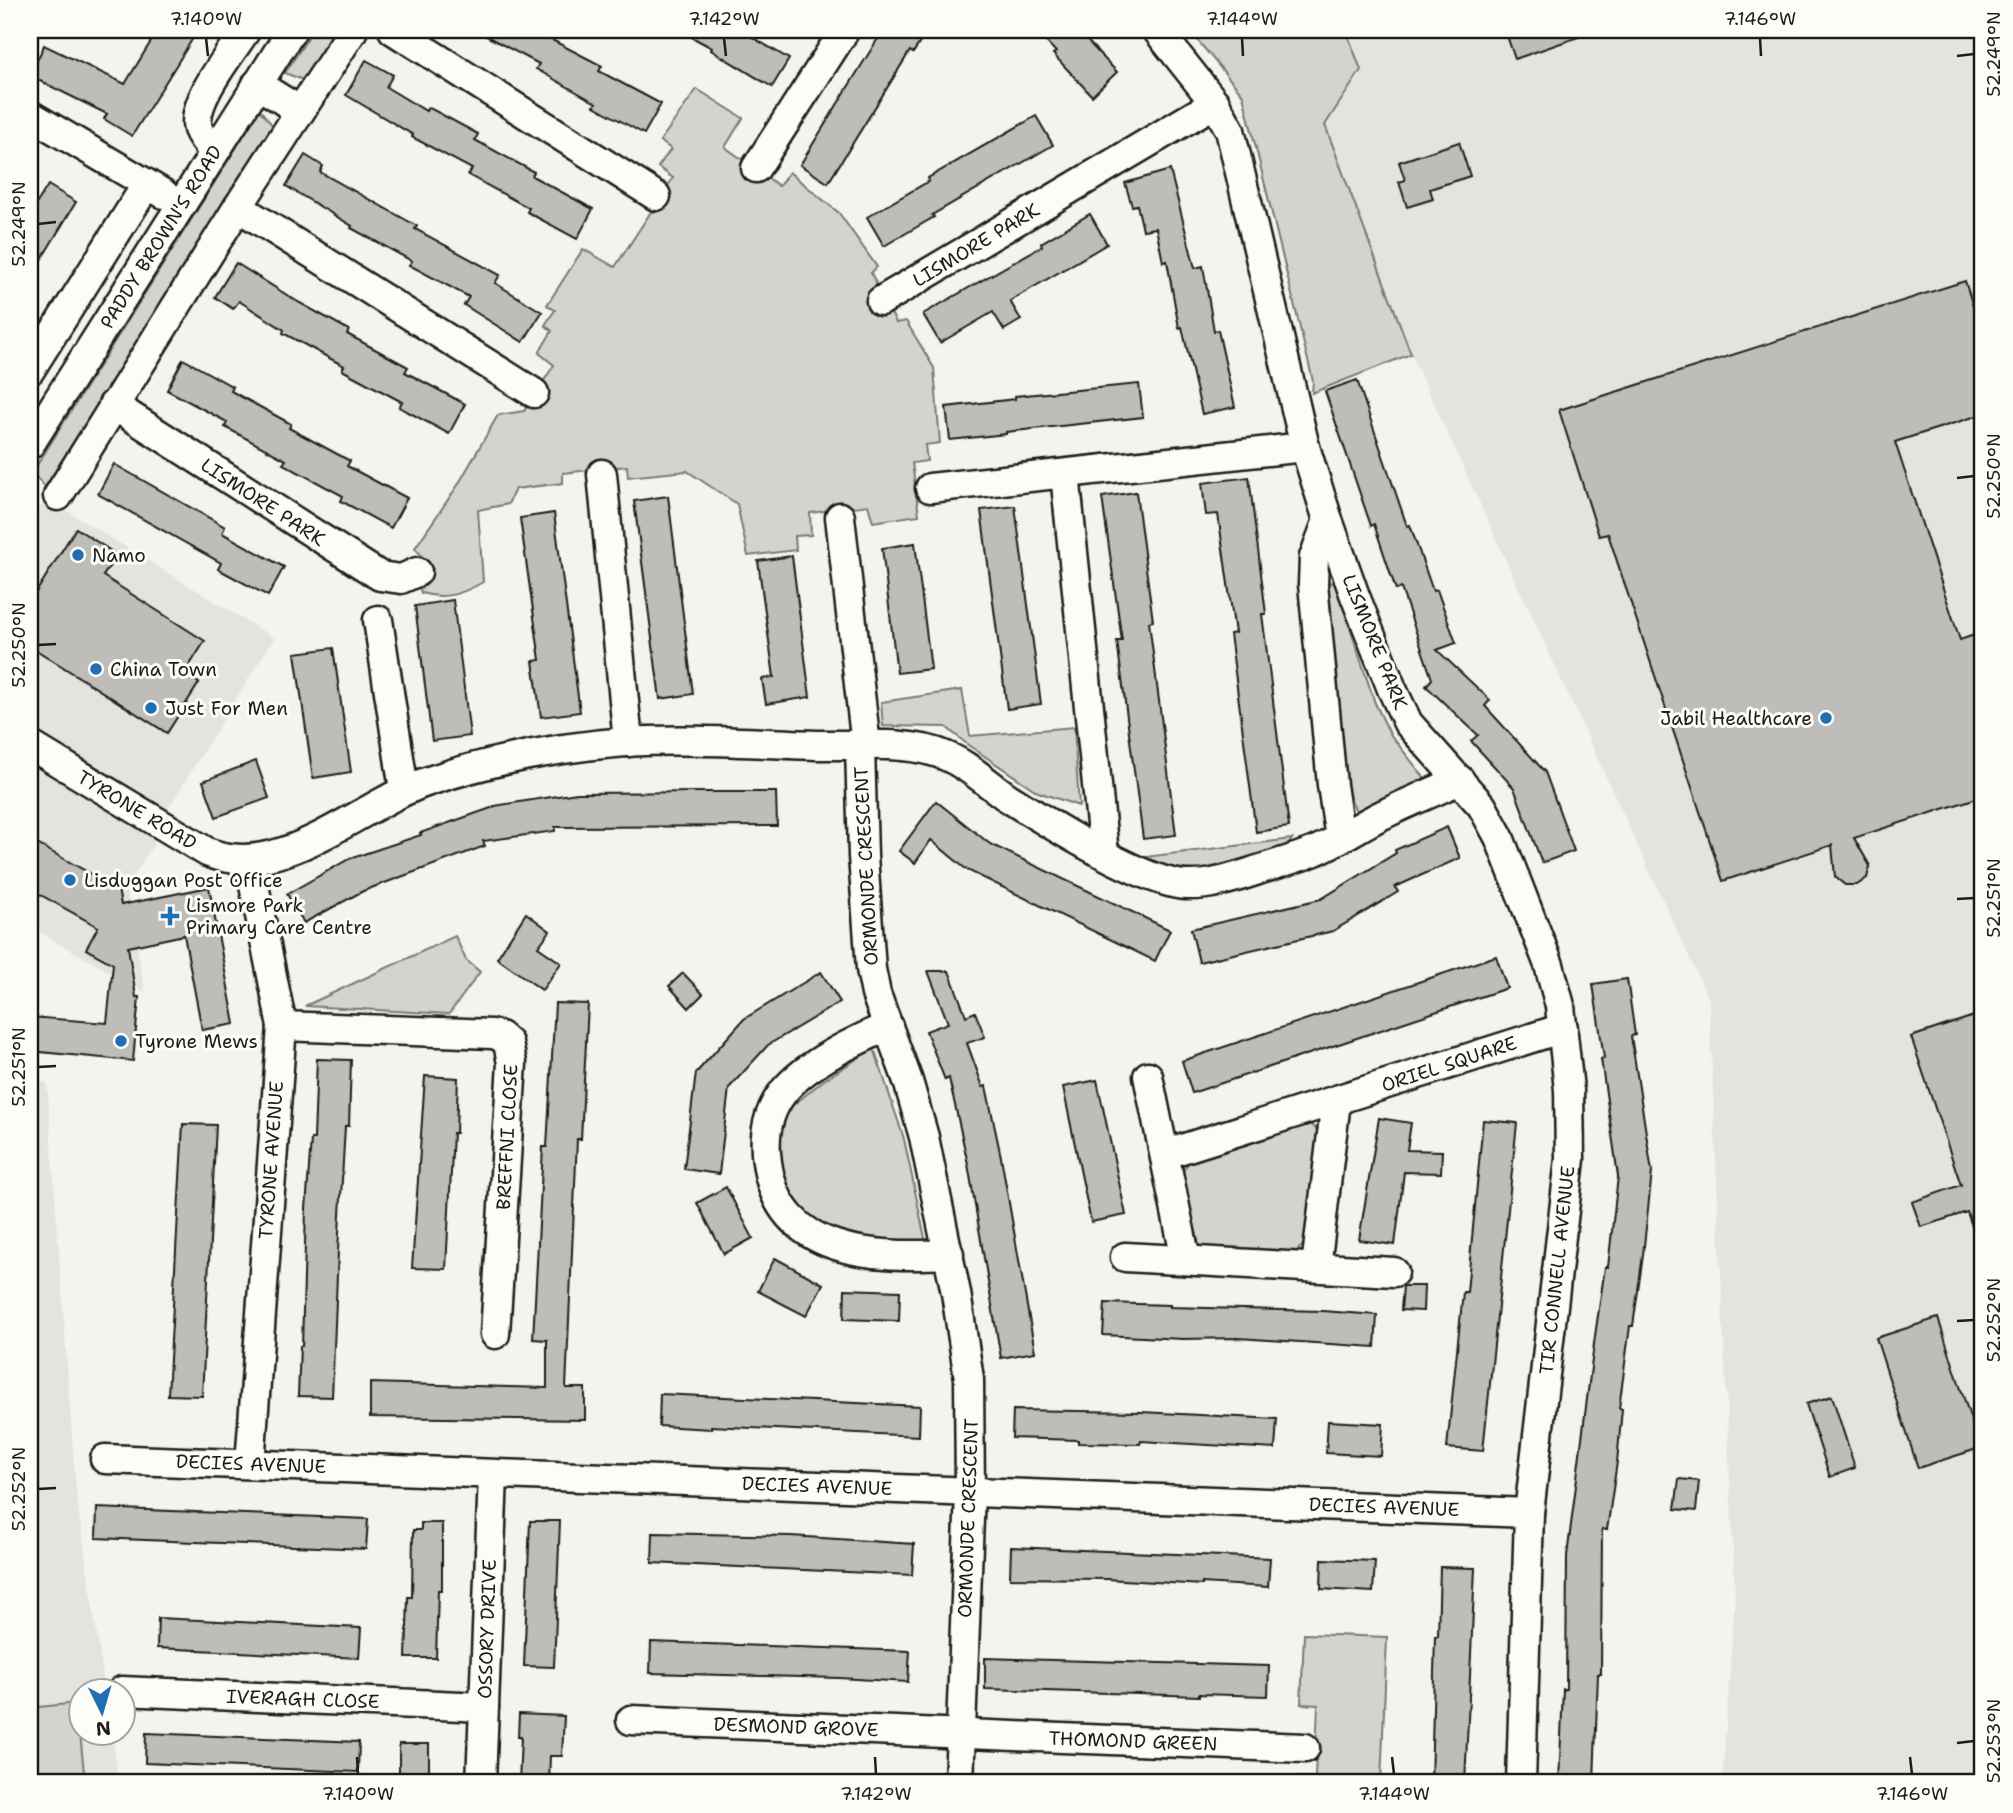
<svg xmlns="http://www.w3.org/2000/svg" width="2013" height="1813" viewBox="0 0 2013 1813" font-family="'Shantell Sans',sans-serif">
<rect width="100%" height="100%" fill="#f4f3ee"/>
<filter id="ink" filterUnits="userSpaceOnUse"><feTurbulence type="fractalNoise" baseFrequency=".0143" numOctaves="2"/><feDisplacementMap in="SourceGraphic" scale="14" xChannelSelector="R" yChannelSelector="G"/><feConvolveMatrix kernelMatrix="1 2 1 2 8 2 1 2 1" color-interpolation-filters="sRGB"/></filter>
<g filter="url(#ink)">
<g fill="#e4e3de">
<path d="M 1346,30 L 1983,30 L 1983,1783 L 1722,1783 L 1735,1595 L 1709,1000 L 1411,354 L 1325,125 L 1361,70 Z"/>
<path d="M 46,498 L 274,638 L 169,807 L 154,844 L 126,888 L 145,992 L 30,927 L 30,523 Z"/>
<path d="M 30,1081 L 47,1083 L 76,1492 L 105,1690 L 80,1690 L 80,1732 L 112,1733 L 119,1783 L 30,1783 Z"/>
</g>
<g fill="#d4d3cf" stroke="#787876" stroke-width="2">
<path d="M 313,30 L 336,30 L 303,80 L 285,73 Z"/>
<path d="M 1189,30 L 1346,30 L 1361,70 L 1325,125 L 1411,354 L 1312,393 L 1313,381 L 1243,95 Z"/>
<path d="M 697,89 L 743,118 L 725,147 L 779,186 L 789,172 L 839,213 L 877,267 L 871,273 L 896,323 L 906,321 L 934,368 L 940,443 L 925,445 L 927,461 L 912,463 L 919,515 L 873,522 L 868,505 L 810,513 L 811,535 L 795,536 L 796,550 L 748,556 L 737,504 L 687,471 L 628,477 L 627,466 L 563,473 L 563,483 L 515,489 L 508,504 L 478,510 L 483,582 C 462,594 445,600 421,593 L 418,580 L 433,569 L 415,548 L 458,485 L 498,415 L 524,411 L 554,365 L 539,353 L 552,331 L 545,325 L 555,310 L 547,305 L 583,249 L 615,267 L 673,178 L 658,167 L 671,149 L 660,141 Z"/>
<path d="M 260,110 L 273,126 L 45,487 L 32,473 Z"/>
<path d="M 1325,582 L 1335,583 L 1375,703 L 1390,734 L 1427,781 L 1356,811 L 1346,790 Z"/>
<path d="M 962,690 L 970,736 L 1074,727 L 1079,806 L 1038,792 L 968,745 L 946,727 L 883,726 L 881,702 Z"/>
<path d="M 1292,839 L 1288,845 L 1279,849 L 1197,871 L 1169,871 L 1137,858 Z"/>
<path d="M 455,936 L 466,960 L 480,972 L 449,1014 L 305,1006 Z"/>
<path d="M 874,1048 L 904,1139 L 926,1243 L 862,1244 L 798,1216 L 778,1178 L 777,1144 L 787,1110 L 824,1080 Z"/>
<path d="M 1310,1124 L 1323,1135 L 1309,1240 L 1293,1254 L 1201,1250 L 1193,1236 L 1181,1173 L 1191,1159 Z"/>
<path d="M 1304,1634 L 1387,1637 L 1381,1783 L 1295,1783 L 1296,1777 L 1315,1778 L 1318,1705 L 1301,1704 Z"/>
<path d="M 77,1703 L 85,1783 L 30,1783 L 30,1708 Z"/>
</g>
<g fill="#bebdba" stroke="#1c1c1c" stroke-width="2">
<path d="M 158,30 L 198,30 L 132,136 L 104,119 L 107,114 L 30,76 L 44,45 L 125,84 Z"/>
<path d="M 475,30 L 533,30 L 602,66 L 599,71 L 661,104 L 644,134 L 594,106 L 596,103 L 536,69 L 539,64 Z"/>
<path d="M 679,30 L 740,30 L 789,59 L 772,87 L 711,50 L 712,48 Z"/>
<path d="M 878,30 L 928,30 L 913,53 L 910,51 L 828,183 L 800,165 L 882,32 Z"/>
<path d="M 1035,30 L 1077,30 L 1117,72 L 1092,96 L 1053,54 L 1056,52 Z"/>
<path d="M 1505,30 L 1589,30 L 1590,33 L 1515,59 Z"/>
<path d="M 366,60 L 393,75 L 386,87 L 426,111 L 428,107 L 478,134 L 475,140 L 534,172 L 532,176 L 593,209 L 577,239 L 527,212 L 529,208 L 468,175 L 472,169 L 412,137 L 413,135 L 346,95 Z"/>
<path d="M 1036,116 L 1053,145 L 932,215 L 934,217 L 884,246 L 867,217 L 929,181 L 928,178 Z"/>
<path d="M 1459,142 L 1470,176 L 1430,189 L 1433,199 L 1407,207 L 1399,182 L 1405,180 L 1399,162 Z"/>
<path d="M 305,155 L 323,166 L 320,172 L 417,226 L 415,229 L 500,275 L 495,283 L 542,312 L 523,342 L 464,305 L 469,297 L 409,265 L 412,261 L 351,228 L 352,226 L 286,186 Z"/>
<path d="M 1170,170 L 1195,268 L 1203,266 L 1214,331 L 1218,330 L 1235,407 L 1202,414 L 1182,327 L 1179,328 L 1167,261 L 1163,262 L 1156,228 L 1143,230 L 1137,205 L 1132,206 L 1125,183 Z"/>
<path d="M 48,185 L 76,202 L 30,278 L 30,214 Z"/>
<path d="M 1090,214 L 1107,244 L 1010,301 L 1021,320 L 1004,330 L 993,312 L 940,343 L 923,314 L 1042,246 L 1041,243 Z"/>
<path d="M 236,263 L 298,302 L 349,330 L 347,334 L 408,367 L 405,372 L 465,404 L 449,434 L 399,407 L 402,402 L 342,370 L 344,366 L 283,333 L 284,330 L 239,301 L 233,309 L 215,297 Z"/>
<path d="M 1965,281 L 1983,338 L 1983,414 L 1895,442 L 1960,640 L 1983,632 L 1983,796 L 1854,838 L 1870,866 L 1867,878 L 1857,885 L 1845,885 L 1835,877 L 1832,845 L 1723,881 L 1608,534 L 1599,536 L 1559,410 Z"/>
<path d="M 183,359 L 233,387 L 231,391 L 291,424 L 289,428 L 350,461 L 347,466 L 407,498 L 391,528 L 341,501 L 343,496 L 283,464 L 286,460 L 225,427 L 227,422 L 167,390 Z"/>
<path d="M 1357,380 L 1407,526 L 1410,525 L 1433,591 L 1437,590 L 1456,643 L 1437,650 L 1490,700 L 1485,706 L 1545,772 L 1574,851 L 1542,863 L 1514,788 L 1471,741 L 1478,735 L 1426,686 L 1432,679 L 1401,588 L 1396,590 L 1374,524 L 1371,526 L 1325,391 Z"/>
<path d="M 1139,384 L 1143,417 L 1006,432 L 1006,434 L 950,440 L 946,407 L 1015,399 L 1015,396 Z"/>
<path d="M 114,464 L 225,527 L 222,533 L 284,567 L 268,596 L 218,569 L 221,563 L 98,494 Z"/>
<path d="M 1249,477 L 1266,614 L 1262,614 L 1289,827 L 1256,832 L 1230,634 L 1235,633 L 1218,514 L 1206,515 L 1202,483 Z"/>
<path d="M 1136,492 L 1153,621 L 1149,622 L 1176,835 L 1143,839 L 1117,641 L 1122,641 L 1102,497 Z"/>
<path d="M 668,496 L 693,694 L 660,699 L 634,501 Z"/>
<path d="M 1015,506 L 1041,704 L 1007,709 L 981,510 Z"/>
<path d="M 554,513 L 580,712 L 541,717 L 533,661 L 540,660 L 520,518 Z"/>
<path d="M 76,528 L 117,555 L 103,576 L 205,641 L 184,674 L 199,683 L 167,733 L 30,646 L 30,602 Z"/>
<path d="M 915,543 L 931,669 L 897,673 L 882,548 Z"/>
<path d="M 792,556 L 810,697 L 766,704 L 762,679 L 774,677 L 758,561 Z"/>
<path d="M 453,600 L 470,736 L 432,741 L 415,606 Z"/>
<path d="M 333,648 L 351,772 L 313,778 L 295,653 Z"/>
<path d="M 256,761 L 269,798 L 216,817 L 203,781 Z"/>
<path d="M 706,792 L 776,792 L 777,826 L 555,827 L 555,831 L 483,841 L 485,846 L 363,891 L 304,923 L 287,894 L 349,859 L 421,835 L 420,833 L 494,807 L 494,806 L 577,793 Z"/>
<path d="M 936,801 L 990,844 L 1170,930 L 1155,961 L 967,870 L 931,840 L 915,863 L 899,851 Z"/>
<path d="M 1447,827 L 1460,858 L 1395,887 L 1398,892 L 1333,931 L 1199,962 L 1191,929 L 1321,899 L 1396,853 L 1395,850 Z"/>
<path d="M 30,840 L 118,889 L 121,905 L 209,887 L 235,1024 L 202,1030 L 184,935 L 128,947 L 136,997 L 139,997 L 133,1061 L 30,1051 L 30,1017 L 107,1023 L 113,964 L 86,949 L 98,927 L 30,889 Z"/>
<path d="M 526,913 L 550,931 L 538,947 L 561,963 L 542,990 L 497,958 Z"/>
<path d="M 1496,956 L 1507,988 L 1192,1093 L 1182,1061 Z"/>
<path d="M 928,971 L 949,971 L 966,1016 L 975,1012 L 985,1037 L 967,1043 L 983,1087 L 986,1086 L 1001,1157 L 1035,1352 L 1001,1358 L 968,1164 L 949,1078 L 945,1080 L 926,1031 L 948,1023 Z"/>
<path d="M 821,972 L 840,1002 L 768,1045 L 729,1088 L 719,1174 L 684,1169 L 696,1073 L 744,1019 Z"/>
<path d="M 683,973 L 703,994 L 689,1008 L 669,986 Z"/>
<path d="M 1627,979 L 1635,1035 L 1631,1036 L 1652,1172 L 1643,1255 L 1633,1326 L 1630,1326 L 1619,1408 L 1622,1409 L 1617,1462 L 1607,1530 L 1602,1529 L 1601,1674 L 1598,1674 L 1594,1783 L 1559,1783 L 1563,1689 L 1566,1689 L 1567,1556 L 1595,1336 L 1605,1267 L 1608,1267 L 1618,1176 L 1601,1059 L 1604,1058 L 1593,984 Z"/>
<path d="M 555,1003 L 588,1004 L 581,1139 L 577,1139 L 566,1388 L 585,1388 L 585,1420 L 370,1417 L 370,1383 L 547,1388 L 547,1340 L 533,1339 L 543,1147 L 547,1147 Z"/>
<path d="M 1983,1013 L 1983,1249 L 1980,1249 L 1967,1212 L 1921,1227 L 1912,1202 L 1961,1185 L 1911,1037 Z"/>
<path d="M 317,1059 L 351,1060 L 349,1126 L 345,1126 L 338,1251 L 332,1397 L 298,1396 L 300,1346 L 302,1346 L 306,1209 L 311,1139 L 314,1139 Z"/>
<path d="M 425,1076 L 458,1078 L 456,1133 L 453,1133 L 446,1269 L 412,1268 Z"/>
<path d="M 1097,1080 L 1126,1215 L 1091,1222 L 1063,1087 Z"/>
<path d="M 1379,1118 L 1411,1123 L 1407,1150 L 1442,1151 L 1441,1173 L 1404,1172 L 1395,1245 L 1359,1240 Z"/>
<path d="M 1483,1120 L 1517,1123 L 1483,1451 L 1447,1448 L 1463,1292 L 1467,1292 Z"/>
<path d="M 183,1124 L 216,1125 L 202,1396 L 168,1395 Z"/>
<path d="M 726,1187 L 753,1238 L 724,1254 L 697,1203 Z"/>
<path d="M 775,1258 L 823,1284 L 806,1316 L 758,1291 Z"/>
<path d="M 1403,1286 L 1424,1286 L 1423,1311 L 1401,1310 Z"/>
<path d="M 845,1289 L 900,1291 L 899,1321 L 844,1319 Z"/>
<path d="M 1105,1303 L 1170,1305 L 1170,1307 L 1322,1311 L 1377,1315 L 1375,1347 L 1238,1338 L 1183,1339 L 1103,1335 Z"/>
<path d="M 1938,1318 L 1980,1448 L 1918,1468 L 1876,1338 Z"/>
<path d="M 660,1394 L 920,1406 L 919,1436 L 711,1426 L 711,1429 L 659,1426 Z"/>
<path d="M 1832,1396 L 1855,1468 L 1830,1477 L 1806,1404 Z"/>
<path d="M 1013,1410 L 1141,1412 L 1277,1419 L 1275,1449 L 1141,1441 L 1140,1444 L 1078,1443 L 1078,1440 L 1012,1438 Z"/>
<path d="M 1328,1421 L 1383,1424 L 1381,1456 L 1326,1453 Z"/>
<path d="M 1679,1479 L 1699,1481 L 1696,1511 L 1675,1509 Z"/>
<path d="M 97,1508 L 368,1519 L 366,1549 L 96,1538 Z"/>
<path d="M 530,1521 L 560,1521 L 554,1667 L 524,1666 Z"/>
<path d="M 421,1523 L 442,1523 L 442,1590 L 438,1590 L 436,1658 L 406,1658 L 408,1597 L 412,1597 L 413,1530 L 421,1530 Z"/>
<path d="M 653,1533 L 791,1536 L 914,1544 L 912,1575 L 652,1563 Z"/>
<path d="M 1011,1547 L 1270,1558 L 1268,1587 L 1202,1583 L 1202,1585 L 1107,1579 L 1010,1578 Z"/>
<path d="M 1322,1559 L 1375,1561 L 1373,1592 L 1321,1589 Z"/>
<path d="M 1440,1567 L 1475,1568 L 1465,1783 L 1431,1783 L 1435,1636 L 1438,1636 Z"/>
<path d="M 158,1618 L 361,1628 L 359,1658 L 157,1648 Z"/>
<path d="M 651,1642 L 910,1651 L 908,1682 L 839,1678 L 650,1673 Z"/>
<path d="M 985,1658 L 1269,1666 L 1268,1696 L 1199,1694 L 1199,1696 L 985,1689 Z"/>
<path d="M 519,1714 L 564,1716 L 562,1756 L 550,1756 L 549,1783 L 519,1783 L 521,1737 L 518,1737 Z"/>
<path d="M 146,1733 L 359,1742 L 358,1772 L 145,1763 Z"/>
<rect x="399" y="1744" width="30" height="39"/>
</g>
<g fill="none" stroke-linecap="round" stroke-linejoin="round">
<g stroke="#1c1c1c" stroke-width="33">
<g id="minor">
<path d="M 393,30 L 656,196"/>
<path d="M 1157,30 L 1215,103 L 1230,130 L 1305,447 L 1328,520 L 1355,596 L 1392,689 L 1408,723 L 1482,806 L 1499,837 L 1549,965 L 1560,1006 L 1569,1090 L 1570,1159 L 1529,1513 L 1521,1783"/>
<path d="M 257,84 L 300,111"/>
<path d="M 30,115 L 164,194"/>
<path d="M 214,152 C 208,145 201,137 198,129 C 190,102 232,52 246,30"/>
<path d="M 756,168 L 845,30"/>
<path d="M 238,207 L 534,393"/>
<path d="M 881,301 L 1215,103"/>
<path d="M 30,370 L 147,184"/>
<path d="M 113,405 L 380,576 L 401,579 L 417,572"/>
<path d="M 30,444 L 292,30"/>
<path d="M 602,474 L 628,742"/>
<path d="M 1065,474 L 1104,853"/>
<path d="M 930,488 L 1305,447"/>
<path d="M 58,496 L 238,207 L 353,30"/>
<path d="M 840,517 L 866,746"/>
<path d="M 1328,520 L 1314,557 L 1313,584 L 1332,785 L 1340,838"/>
<path d="M 378,620 L 404,790"/>
<path d="M 30,745 L 207,852 C 281,883 361,803 429,781 C 492,760 559,747 626,742 C 690,738 756,743 820,745 C 858,746 911,740 946,756 C 968,765 987,783 1007,797 C 1046,822 1143,883 1186,885 C 1209,886 1231,879 1252,872 C 1273,865 1295,859 1315,851 C 1338,841 1358,827 1380,816 C 1406,803 1433,792 1460,780"/>
<path d="M 860,746 L 863,856 L 871,969 L 876,994 L 908,1081 L 924,1137 L 956,1293 L 969,1379 L 970,1492 L 959,1783"/>
<path d="M 249,860 L 282,1026 L 250,1464"/>
<path d="M 282,1026 L 492,1034 L 500,1036 L 508,1043 L 512,1063 L 495,1334"/>
<path d="M 888,1026 C 855,1041 807,1063 784,1091 C 768,1111 763,1136 767,1162 C 779,1256 875,1258 949,1254"/>
<path d="M 1148,1076 L 1186,1260"/>
<path d="M 1166,1154 L 1563,1028"/>
<path d="M 1125,1257 L 1394,1272"/>
<path d="M 1316,1267 L 1336,1101"/>
<path d="M 105,1459 L 1529,1513"/>
<path d="M 122,1691 L 484,1707"/>
<path d="M 631,1720 L 1305,1748"/>
<path d="M 481,1783 L 493,1475"/>
</g>
</g>
<use href="#minor" stroke="#fdfcf7" stroke-width="28"/>
</g>
</g>
<path fill="none" stroke="#1c1c1c" stroke-width="2.5" d="M 206,38 L 208,56M 724,38 L 726,56M 1242,38 L 1243,56M 1760,38 L 1761,56M 1957,56 L 1974,54M 38,224 L 56,222M 1957,478 L 1974,476M 38,645 L 56,644M 1957,899 L 1974,898M 38,1067 L 56,1066M 1957,1321 L 1974,1320M 38,1489 L 56,1488M 1957,1743 L 1974,1741M 357,1757 L 358,1774M 875,1757 L 876,1774M 1392,1757 L 1394,1774M 1910,1757 L 1912,1774"/>
<g fill="#1f6fb2" stroke="#fdfcf7" stroke-width="2.5">
<circle cx="78" cy="555" r="7"/>
<circle cx="96" cy="669" r="7"/>
<circle cx="151" cy="708" r="7"/>
<circle cx="1826" cy="718" r="7"/>
<circle cx="70" cy="880" r="7"/>
<path d="M166.5 905.5h7v7h7v7h-7v7h-7v-7h-7v-7h7z"/>
<circle cx="121" cy="1041" r="7"/>
</g>
<g text-anchor="middle" dominant-baseline="central" stroke-width="6" stroke-linejoin="round" paint-order="stroke">
<g font-size="19" fill="#1c1c1c" stroke="#fdfcf7">
<text transform="translate(161 237) rotate(-58)">PADDY BROWN'S ROAD</text>
<text transform="translate(976 245) rotate(-31)">LISMORE PARK</text>
<text transform="translate(263 502) rotate(33)">LISMORE PARK</text>
<text transform="translate(1375 642) rotate(68)">LISMORE PARK</text>
<text transform="translate(137 810) rotate(31)">TYRONE ROAD</text>
<text transform="translate(866 866) rotate(-93)">ORMONDE CRESCENT</text>
<text transform="translate(1449 1064) rotate(-18)">ORIEL SQUARE</text>
<text transform="translate(507 1137) rotate(-87)">BREFFNI CLOSE</text>
<text transform="translate(271 1160) rotate(-86)">TYRONE AVENUE</text>
<text transform="translate(1557 1270) rotate(-84)">TIR CONNELL AVENUE</text>
<text transform="translate(251 1464) rotate(2)">DECIES AVENUE</text>
<text transform="translate(817 1486) rotate(2)">DECIES AVENUE</text>
<text transform="translate(1384 1507) rotate(2)">DECIES AVENUE</text>
<text transform="translate(968 1518) rotate(-88)">ORMONDE CRESCENT</text>
<text transform="translate(487 1629) rotate(-88)">OSSORY DRIVE</text>
<text transform="translate(303 1699) rotate(2)">IVERAGH CLOSE</text>
<text transform="translate(796 1727) rotate(2)">DESMOND GROVE</text>
<text transform="translate(1133 1741) rotate(2)">THOMOND GREEN</text>
</g>
<g font-size="19" fill="#1c1c1c" stroke="#fdfcf7" text-anchor="start">
<text x="92" y="555">Namo</text>
<text x="110" y="669">China Town</text>
<text x="165" y="708">Just For Men</text>
<text x="1812" y="718" text-anchor="end">Jabil Healthcare</text>
<text x="84" y="880">Lisduggan Post Office</text>
<text x="186" y="905">Lismore Park<tspan x="186" dy="22">Primary Care Centre</tspan></text>
<text x="135" y="1041">Tyrone Mews</text>
</g>
</g>
<rect width="2013" height="1813" fill="none" stroke="#fdfcf7" stroke-width="77"/>
<g transform="translate(102 1712) rotate(175)"><circle r="33" fill="#fdfcf7" stroke="#a3a29f" stroke-width="2"/>
<path d="M0-5L12 26L0 18L-12 26Z" fill="#1f6fb2"/>
<text y="-10" font-size="19" font-weight="bold" text-anchor="middle" fill="#1c1c1c">N</text>
</g>
<rect x="38" y="38" width="1936" height="1736" fill="none" stroke="#1c1c1c" stroke-width="2.5"/>
<g font-size="18" text-anchor="middle" fill="#1c1c1c">
<text x="206" y="25">7.140°W</text>
<text x="724" y="25">7.142°W</text>
<text x="1242" y="25">7.144°W</text>
<text x="1760" y="25">7.146°W</text>
<text transform="translate(1994 54) rotate(-90)" y="6">52.249°N</text>
<text transform="translate(19 224) rotate(-90)" y="6">52.249°N</text>
<text transform="translate(1994 476) rotate(-90)" y="6">52.250°N</text>
<text transform="translate(19 645) rotate(-90)" y="6">52.250°N</text>
<text transform="translate(1994 898) rotate(-90)" y="6">52.251°N</text>
<text transform="translate(19 1067) rotate(-90)" y="6">52.251°N</text>
<text transform="translate(1994 1320) rotate(-90)" y="6">52.252°N</text>
<text transform="translate(19 1489) rotate(-90)" y="6">52.252°N</text>
<text transform="translate(1994 1741) rotate(-90)" y="6">52.253°N</text>
<text x="358" y="1800">7.140°W</text>
<text x="876" y="1800">7.142°W</text>
<text x="1394" y="1800">7.144°W</text>
<text x="1912" y="1800">7.146°W</text>
</g>
</svg>
